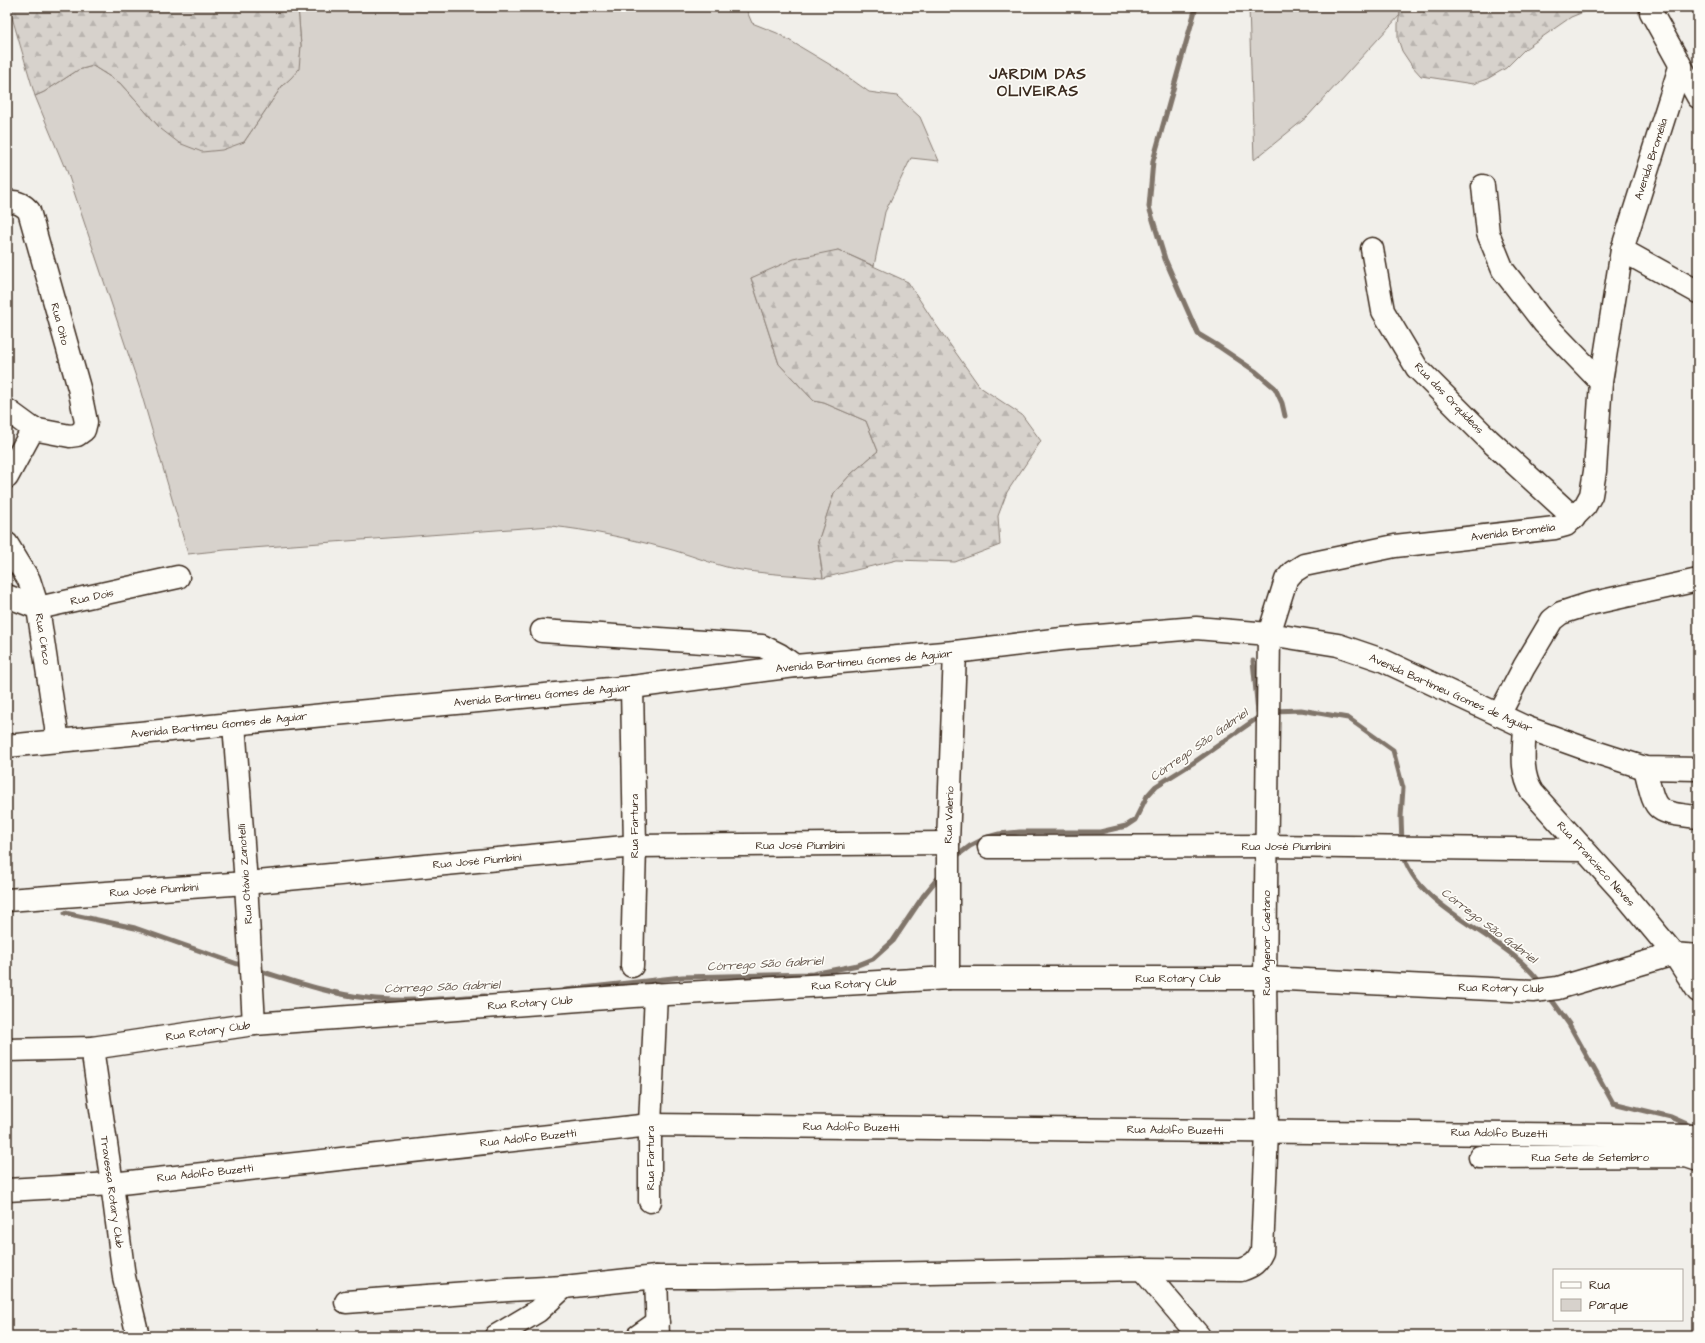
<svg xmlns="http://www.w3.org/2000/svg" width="1705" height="1343" viewBox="0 0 1705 1343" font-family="'Architects Daughter',sans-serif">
<defs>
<pattern id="forest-firs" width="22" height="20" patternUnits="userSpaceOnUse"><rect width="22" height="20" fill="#d7d2cc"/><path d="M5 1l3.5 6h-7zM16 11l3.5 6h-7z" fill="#b9b4af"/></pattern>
</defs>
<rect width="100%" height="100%" fill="#f1efea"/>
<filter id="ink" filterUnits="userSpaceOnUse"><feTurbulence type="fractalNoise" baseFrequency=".025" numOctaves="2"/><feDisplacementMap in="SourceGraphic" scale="8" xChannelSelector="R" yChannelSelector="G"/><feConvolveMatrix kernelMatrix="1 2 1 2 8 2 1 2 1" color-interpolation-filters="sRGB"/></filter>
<g filter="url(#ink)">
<g fill="#d7d2cc" stroke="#897e75">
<path d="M 298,7 L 745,7 L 752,23 L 777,33 L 834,67 L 869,92 L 897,96 L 920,117 L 939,161 L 911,158 L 885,212 L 874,266 L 838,250 L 751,278 L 779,364 L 814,401 L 824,403 L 866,421 L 878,451 L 851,474 L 834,493 L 818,542 L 823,578 C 794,575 764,574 735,569 C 711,564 689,554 665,548 C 627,538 589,530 551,526 L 225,550 L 188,554 L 140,389 L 65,165 L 64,166 L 35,96 L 44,92 L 78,70 L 93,66 L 120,83 L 161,129 L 244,142 L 282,86 L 291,78 L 301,46 Z"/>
<path d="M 1249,7 L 1401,7 L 1400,15 L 1307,117 L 1254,160 Z"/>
</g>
<g fill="url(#forest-firs)" stroke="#897e75">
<path d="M 9,7 L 298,7 L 301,46 L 299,69 L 291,78 L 282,86 L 246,139 L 244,142 L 222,150 L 202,152 L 179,143 L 161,129 L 120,83 L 93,66 L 78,70 L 44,92 L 35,96 Z"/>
<path d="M 1401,7 L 1596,7 L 1571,17 L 1525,49 L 1506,68 L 1487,79 L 1473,84 L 1421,76 L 1412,66 L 1402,51 L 1398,39 L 1398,24 Z"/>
<path d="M 838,250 L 908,282 L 934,322 L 980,387 L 1022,415 L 1041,441 L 1007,492 L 998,516 L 1000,545 L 955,562 L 897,560 L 823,578 L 818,542 L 834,493 L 851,474 L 878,451 L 866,421 L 824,403 L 814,401 L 779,364 L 751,278 L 794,259 Z"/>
</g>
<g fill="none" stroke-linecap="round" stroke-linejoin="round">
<g stroke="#80746b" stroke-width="5">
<path d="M 1196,7 L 1153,161 L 1149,207 L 1165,259 L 1198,334 L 1218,346 L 1255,371 L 1275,388 L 1282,403 L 1285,416"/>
<path d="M 1253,661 L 1258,712"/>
<path d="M 1273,711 L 1301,710 L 1348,718 L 1393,750 L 1403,788 L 1401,817 L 1402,843"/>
<path d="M 1403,853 C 1417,911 1508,935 1541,984"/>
<path d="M 954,858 L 970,846 L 988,837 L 999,834 L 1020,832 L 1100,832 L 1126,826 L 1135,820 L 1147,796 L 1156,786 L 1193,763 L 1263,714"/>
<path d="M 65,913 L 135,928 L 246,967"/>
<path d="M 257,970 C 293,981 330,994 367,998 C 406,1003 446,998 485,996"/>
<path d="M 565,990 L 682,977 L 813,974 L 858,965 L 873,959 L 893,941 L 924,895 L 941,874"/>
<path d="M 1549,996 L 1569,1024 L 1613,1103 L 1671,1117 L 1696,1128"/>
</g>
<g stroke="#3b2a1e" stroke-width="25">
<g id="minor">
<path d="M 1651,12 L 1698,97"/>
<path d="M 1483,186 L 1488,233 L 1503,270 L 1544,323 L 1601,382"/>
<path d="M 7,202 C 16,201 23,204 29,211 L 79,388 L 86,422 L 84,430 L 77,435 L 70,436 L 33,429 L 7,410"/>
<path d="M 1372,249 L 1383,311 L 1417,368 L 1489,440 L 1574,518"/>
<path d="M 1622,250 L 1680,67"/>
<path d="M 7,477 L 33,429"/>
<path d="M 7,544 L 29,580 L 38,608 L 58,741"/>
<path d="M 7,596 L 38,608 L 178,577"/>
<path d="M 542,631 L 762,646 L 780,655 L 795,666"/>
<path d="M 632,687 L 635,846 L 632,966"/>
<path d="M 1499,715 L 1524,667 L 1552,620 L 1561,613 L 1589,604 L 1698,580"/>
<path d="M 234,724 L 246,883 L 254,1024"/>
<path d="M 1525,727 C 1524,750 1520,772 1532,792 L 1624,894 L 1674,954 L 1698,991"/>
<path d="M 1645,768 C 1656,812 1652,812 1698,817"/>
<path d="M 989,847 L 1267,846 L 1582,850"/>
<path d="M 7,900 L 246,883 L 635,846 L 948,843"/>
<path d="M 948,978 L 948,843 L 955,652"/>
<path d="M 92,1048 L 112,1184 L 124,1277 L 138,1336"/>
<path d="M 7,1050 L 92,1048 L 254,1024 L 633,996 L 948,978 L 1265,978 L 1533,991 L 1558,988 L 1674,954 L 1698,956"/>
<path d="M 1480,1157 L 1686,1156 L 1698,1160"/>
<path d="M 7,1190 L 112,1184 L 650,1125 L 1698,1136"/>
<path d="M 650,1201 L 650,1125 L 656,994"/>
<path d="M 1142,1269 L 1199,1336"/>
<path d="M 656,1277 L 658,1336"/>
<path d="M 346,1302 L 508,1290 L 564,1287 L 656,1277 L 715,1277 L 1142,1269 L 1241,1270 C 1253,1266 1257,1263 1262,1252 L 1267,1131 L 1265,978 L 1269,634 L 1286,580 L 1293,572 L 1304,565 L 1395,546 L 1555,528 L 1566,525 L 1585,506 L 1591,495 L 1595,471 L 1601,382 L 1622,250 L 1698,292"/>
<path d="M 496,1336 L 538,1311 L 564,1287"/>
<path d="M 638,1336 L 658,1322"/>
</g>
</g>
<g stroke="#3b2a1e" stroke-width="25">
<path id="major" d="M 7,746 L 334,714 L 632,687 L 795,666 L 955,652 L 1062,639 L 1196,628 L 1269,634 L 1338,645 L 1382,660 L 1525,727 L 1592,751 L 1645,768 L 1698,769"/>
</g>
<use href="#minor" stroke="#fdfcf7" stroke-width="22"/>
<use href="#major" stroke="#fdfcf7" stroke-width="22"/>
</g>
</g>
<g text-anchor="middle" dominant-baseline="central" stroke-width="3.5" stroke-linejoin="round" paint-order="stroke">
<g font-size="11" fill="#3b2a1e" stroke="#fdfcf7">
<text transform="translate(1651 159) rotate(-72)">Avenida Bromélia</text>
<text transform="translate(60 324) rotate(75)">Rua Oito</text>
<text transform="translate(1449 398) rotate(46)">Rua das Orquídeas</text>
<text transform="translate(1513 532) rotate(-7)">Avenida Bromélia</text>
<text transform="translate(92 597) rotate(-12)">Rua Dois</text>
<text transform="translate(43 639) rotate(81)">Rua Cinco</text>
<text transform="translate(864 661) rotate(-5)">Avenida Bartimeu Gomes de Aguiar</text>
<text transform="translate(1451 693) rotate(24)">Avenida Bartimeu Gomes de Aguiar</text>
<text transform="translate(542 695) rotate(-5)">Avenida Bartimeu Gomes de Aguiar</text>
<text transform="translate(219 725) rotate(-6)">Avenida Bartimeu Gomes de Aguiar</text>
<text transform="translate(949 815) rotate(-88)">Rua Valerio</text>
<text transform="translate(634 826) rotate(-90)">Rua Fartura</text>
<text x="800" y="845">Rua José Piumbini</text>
<text x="1286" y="846">Rua José Piumbini</text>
<text transform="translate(477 861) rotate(-5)">Rua José Piumbini</text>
<text transform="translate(1596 864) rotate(48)">Rua Francisco Neves</text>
<text transform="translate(245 874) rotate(-94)">Rua Otávio Zanotelli</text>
<text transform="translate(154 890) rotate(-4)">Rua José Piumbini</text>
<text transform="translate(1266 943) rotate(-90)">Rua Agenor Caetano</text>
<text x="1178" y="978">Rua Rotary Club</text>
<text transform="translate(854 984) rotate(-3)">Rua Rotary Club</text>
<text transform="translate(1501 988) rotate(1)">Rua Rotary Club</text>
<text transform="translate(530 1003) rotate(-4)">Rua Rotary Club</text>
<text transform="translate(208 1031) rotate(-8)">Rua Rotary Club</text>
<text transform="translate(851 1127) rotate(1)">Rua Adolfo Buzetti</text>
<text transform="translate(1175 1130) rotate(1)">Rua Adolfo Buzetti</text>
<text transform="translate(1499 1133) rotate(1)">Rua Adolfo Buzetti</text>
<text transform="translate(528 1138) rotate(-6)">Rua Adolfo Buzetti</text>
<text x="1590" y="1157">Rua Sete de Setembro</text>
<text transform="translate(650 1158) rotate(-90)">Rua Fartura</text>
<text transform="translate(205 1173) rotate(-6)">Rua Adolfo Buzetti</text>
<text transform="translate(112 1192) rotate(82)">Travessa Rotary Club</text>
</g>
<g font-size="12" font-style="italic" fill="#63554b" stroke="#fdfcf7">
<text transform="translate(1199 745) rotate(-35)">Córrego São Gabriel</text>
<text transform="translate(1489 926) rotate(37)">Córrego São Gabriel</text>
<text transform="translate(765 964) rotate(-3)">Córrego São Gabriel</text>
<text transform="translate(442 987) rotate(-2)">Córrego São Gabriel</text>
</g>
<g font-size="15" font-weight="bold" letter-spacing="1" fill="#3b2a1e" stroke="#fdfcf7">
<text x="1038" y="74">JARDIM DAS<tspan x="1038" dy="17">OLIVEIRAS</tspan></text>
</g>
</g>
<rect width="1705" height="1343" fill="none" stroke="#fdfcf7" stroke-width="24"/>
<rect x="12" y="12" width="1681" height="1319" fill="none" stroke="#3b2a1e" stroke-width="1.5" filter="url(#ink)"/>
<rect x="1553" y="1269" width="130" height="52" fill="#fdfcf7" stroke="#afa8a0"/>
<rect x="1561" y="1282" width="20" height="6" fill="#fdfcf7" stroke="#afa8a0"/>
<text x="1589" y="1289" font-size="12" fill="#3b2a1e">Rua</text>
<rect x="1561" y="1299" width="20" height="12" fill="#d7d2cc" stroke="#afa8a0"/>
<text x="1589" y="1309" font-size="12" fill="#3b2a1e">Parque</text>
</svg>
